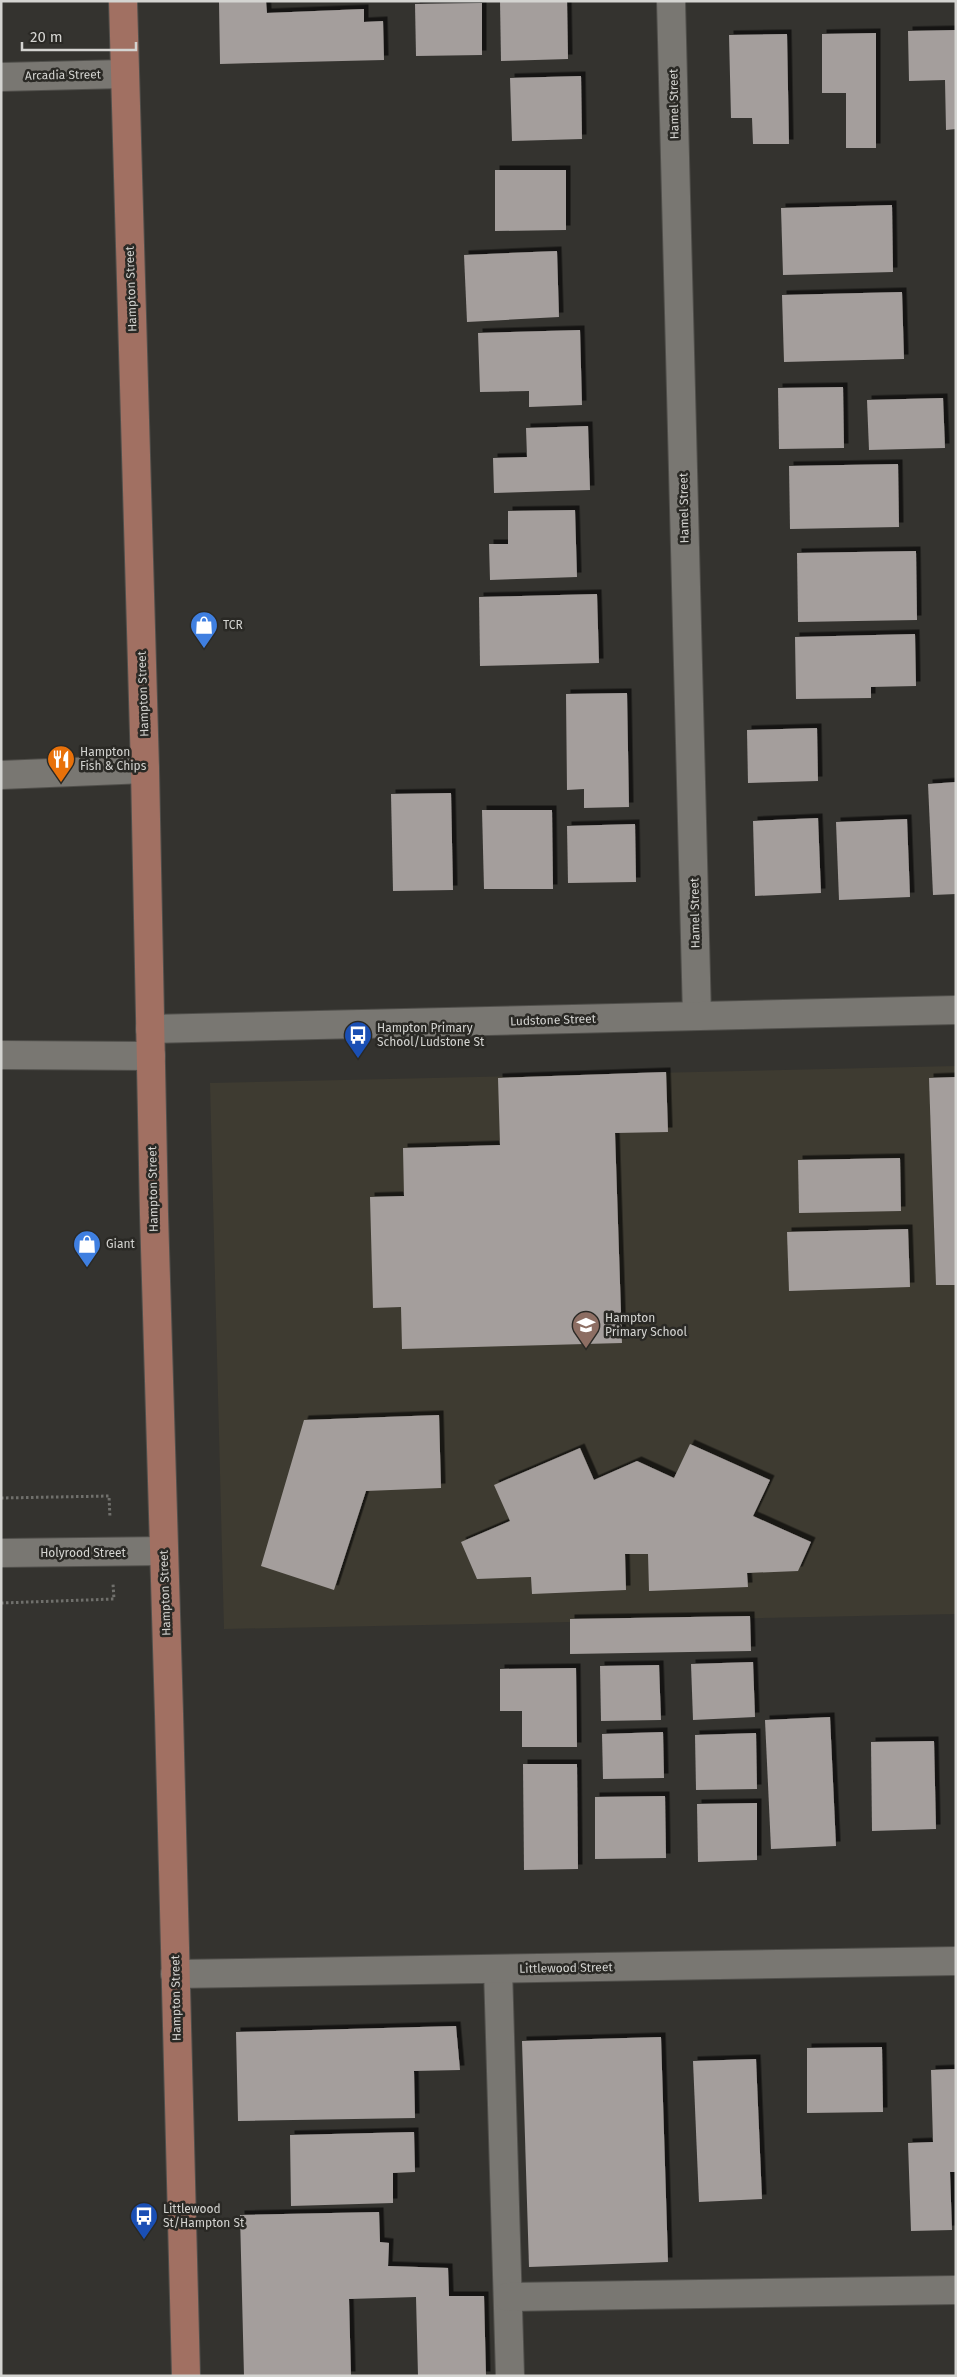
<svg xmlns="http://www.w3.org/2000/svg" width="957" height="2377" viewBox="0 0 957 2377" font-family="'Fira Sans',sans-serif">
<defs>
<filter id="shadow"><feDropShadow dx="4.5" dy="-4.5" stdDeviation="0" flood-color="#0009"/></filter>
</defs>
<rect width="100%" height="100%" fill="#34332f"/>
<path fill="#3e3b31" d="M 956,1066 L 956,1614 L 224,1629 L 210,1083 Z"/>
<g fill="#a49e9c" filter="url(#shadow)">
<path d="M 266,1 L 267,13 L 364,9 L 364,22 L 383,21 L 384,60 L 220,64 L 219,2 Z"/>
<path d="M 500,1 L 567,1 L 568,59 L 501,61 Z"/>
<path d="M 482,3 L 482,55 L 416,56 L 415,4 Z"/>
<path d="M 956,30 L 956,129 L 946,130 L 945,80 L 909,81 L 908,31 Z"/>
<path d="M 876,33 L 876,148 L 846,148 L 846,93 L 822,93 L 822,34 Z"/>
<path d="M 787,34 L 789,144 L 753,144 L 752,118 L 731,118 L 729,35 Z"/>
<path d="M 581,76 L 582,139 L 512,141 L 510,78 Z"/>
<path d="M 495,170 L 566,170 L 566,230 L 495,231 Z"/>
<path d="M 892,205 L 893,272 L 783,275 L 781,208 Z"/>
<path d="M 557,251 L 559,317 L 467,322 L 464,255 Z"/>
<path d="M 902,292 L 904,359 L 784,362 L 782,295 Z"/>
<path d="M 580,330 L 582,405 L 529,407 L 529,391 L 480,392 L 478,333 Z"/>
<path d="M 843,387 L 844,448 L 779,449 L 778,388 Z"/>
<path d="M 943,398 L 945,448 L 869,450 L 867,400 Z"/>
<path d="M 588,426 L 590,490 L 494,493 L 493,458 L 527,457 L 526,428 Z"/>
<path d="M 898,464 L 899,527 L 790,529 L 789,466 Z"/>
<path d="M 575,510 L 577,577 L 490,580 L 489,544 L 508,544 L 508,511 Z"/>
<path d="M 916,551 L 917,620 L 798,622 L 797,553 Z"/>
<path d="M 597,594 L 599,663 L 480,666 L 479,597 Z"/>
<path d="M 915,634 L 916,686 L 871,687 L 871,698 L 796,699 L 795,637 Z"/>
<path d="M 627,693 L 629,807 L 584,808 L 584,789 L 567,790 L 566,694 Z"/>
<path d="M 817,728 L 818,781 L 748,783 L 747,730 Z"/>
<path d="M 956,782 L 956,894 L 933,895 L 928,784 Z"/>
<path d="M 451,793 L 453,890 L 393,891 L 391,794 Z"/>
<path d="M 482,810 L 552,810 L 553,889 L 484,889 Z"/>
<path d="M 818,818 L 821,893 L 755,896 L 753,821 Z"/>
<path d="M 907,819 L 910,897 L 839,900 L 836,822 Z"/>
<path d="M 635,824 L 636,882 L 568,883 L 567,826 Z"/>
<path d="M 666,1072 L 668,1132 L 615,1133 L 622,1343 L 402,1349 L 401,1307 L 373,1308 L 370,1197 L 404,1196 L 403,1148 L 500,1145 L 498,1078 Z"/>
<path d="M 956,1077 L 956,1285 L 936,1285 L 929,1078 Z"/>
<path d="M 900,1158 L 901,1211 L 799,1213 L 798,1160 Z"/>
<path d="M 908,1229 L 910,1287 L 789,1291 L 787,1232 Z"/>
<path d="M 439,1415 L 441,1488 L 366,1491 L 334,1590 L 261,1566 L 304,1420 Z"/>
<path d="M 690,1444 L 770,1480 L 753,1516 L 811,1542 L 798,1571 L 747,1573 L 748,1587 L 649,1591 L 648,1554 L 625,1554 L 626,1590 L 532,1594 L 531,1577 L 477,1579 L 461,1542 L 510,1521 L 494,1485 L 580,1448 L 594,1480 L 637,1461 L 674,1478 Z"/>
<path d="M 750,1616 L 751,1651 L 570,1654 L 570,1619 Z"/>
<path d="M 753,1662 L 755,1717 L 693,1720 L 691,1664 Z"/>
<path d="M 659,1665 L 661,1720 L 601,1721 L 600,1666 Z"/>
<path d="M 576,1668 L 577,1747 L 522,1747 L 522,1711 L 500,1711 L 500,1669 Z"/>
<path d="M 830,1717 L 836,1846 L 771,1849 L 765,1720 Z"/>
<path d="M 663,1732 L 664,1778 L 603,1779 L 602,1734 Z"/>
<path d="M 756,1733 L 757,1789 L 696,1790 L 695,1735 Z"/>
<path d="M 934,1741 L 936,1829 L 872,1831 L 871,1742 Z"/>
<path d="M 523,1764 L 577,1764 L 578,1869 L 524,1870 Z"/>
<path d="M 665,1796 L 666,1858 L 595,1859 L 595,1797 Z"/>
<path d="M 757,1803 L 757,1860 L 698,1862 L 697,1804 Z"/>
<path d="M 456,2026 L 460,2070 L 414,2071 L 415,2118 L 238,2121 L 236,2032 Z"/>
<path d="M 661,2037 L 668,2262 L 529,2267 L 522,2041 Z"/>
<path d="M 882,2047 L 883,2112 L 807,2113 L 807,2048 Z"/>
<path d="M 756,2059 L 762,2199 L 699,2202 L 693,2061 Z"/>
<path d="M 956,2069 L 956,2172 L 950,2172 L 952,2230 L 911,2231 L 908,2143 L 933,2142 L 931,2070 Z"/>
<path d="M 414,2132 L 415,2172 L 393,2173 L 393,2203 L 291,2206 L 290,2135 Z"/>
<path d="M 379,2212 L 380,2242 L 389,2243 L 388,2266 L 448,2268 L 449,2296 L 484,2296 L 486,2376 L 418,2376 L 416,2297 L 349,2299 L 351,2376 L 244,2376 L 240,2215 Z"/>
</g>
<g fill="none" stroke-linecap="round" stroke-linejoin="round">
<g stroke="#504f4b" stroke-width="30">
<g id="minor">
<path d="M 671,1 L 697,1016"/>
<path d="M 1,77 L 124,74"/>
<path d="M 1,775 L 145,769"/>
<path d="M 150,1029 L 956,1010"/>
<path d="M 1,1055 L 151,1056"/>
<path d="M 1,1553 L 164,1551"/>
<path d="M 498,1969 L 510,2376"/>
<path d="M 175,1974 L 956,1961"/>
<path d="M 508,2297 L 956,2290"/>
</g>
</g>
<g stroke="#504f4b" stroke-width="30">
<path id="major" d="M 123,1 L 145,769 L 154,1214 L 169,1714 L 186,2376"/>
</g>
<g stroke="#70706c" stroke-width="3" stroke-dasharray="2.5 2.5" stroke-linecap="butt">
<path d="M 1,1498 L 109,1496 L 110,1518"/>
<path d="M 1,1603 L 114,1599 L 113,1584"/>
</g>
<use href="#minor" stroke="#797772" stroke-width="28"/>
<use href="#major" stroke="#a17062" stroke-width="28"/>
</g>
<defs>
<g id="shop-pin" transform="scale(1.4375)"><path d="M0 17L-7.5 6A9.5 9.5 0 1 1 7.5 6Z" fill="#3f7fe0" stroke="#2a2925"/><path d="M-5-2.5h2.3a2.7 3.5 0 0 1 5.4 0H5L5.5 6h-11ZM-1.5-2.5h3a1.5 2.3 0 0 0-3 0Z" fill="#fff"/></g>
<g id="restaurant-pin" transform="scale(1.4375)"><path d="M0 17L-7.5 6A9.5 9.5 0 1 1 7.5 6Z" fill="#e8710a" stroke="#2a2925"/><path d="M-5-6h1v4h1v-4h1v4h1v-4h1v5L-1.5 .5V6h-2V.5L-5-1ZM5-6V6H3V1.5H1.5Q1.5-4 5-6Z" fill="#fff"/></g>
<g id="bus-pin" transform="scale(1.4375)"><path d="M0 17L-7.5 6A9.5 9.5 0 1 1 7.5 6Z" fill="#1a4fb4" stroke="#2a2925"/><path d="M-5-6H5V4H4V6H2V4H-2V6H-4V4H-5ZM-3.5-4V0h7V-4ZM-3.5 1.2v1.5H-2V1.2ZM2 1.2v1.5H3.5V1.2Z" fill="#fff"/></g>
<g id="school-pin" transform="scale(1.4375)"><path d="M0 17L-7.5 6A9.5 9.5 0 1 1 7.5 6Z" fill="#8d6e63" stroke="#2a2925"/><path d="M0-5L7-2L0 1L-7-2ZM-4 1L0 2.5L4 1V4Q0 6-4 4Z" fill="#fff"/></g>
</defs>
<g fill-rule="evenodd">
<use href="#shop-pin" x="204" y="625"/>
<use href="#restaurant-pin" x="61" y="759"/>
<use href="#bus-pin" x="358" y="1035"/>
<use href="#shop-pin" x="87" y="1244"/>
<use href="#school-pin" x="586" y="1325"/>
<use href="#bus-pin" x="144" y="2216"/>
</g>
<g text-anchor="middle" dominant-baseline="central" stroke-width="5" stroke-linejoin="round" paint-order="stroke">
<g font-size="12" fill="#d4d4d1" stroke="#2a2925">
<text transform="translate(63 75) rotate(-1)">Arcadia Street</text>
<text transform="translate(674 104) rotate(-91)">Hamel Street</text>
<text transform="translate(131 289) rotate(-92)">Hampton Street</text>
<text transform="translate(684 508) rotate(-91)">Hamel Street</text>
<text transform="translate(143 694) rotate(-92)">Hampton Street</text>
<text transform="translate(695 913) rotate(-91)">Hamel Street</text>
<text transform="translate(553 1020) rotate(-2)">Ludstone Street</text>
<text transform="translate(153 1189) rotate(-91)">Hampton Street</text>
<text x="83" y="1553">Holyrood Street</text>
<text transform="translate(165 1593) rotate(-92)">Hampton Street</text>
<text transform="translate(566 1968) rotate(-1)">Littlewood Street</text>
<text transform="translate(176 1998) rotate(-91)">Hampton Street</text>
</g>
<g font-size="12" fill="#d4d4d1" stroke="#2a2925" text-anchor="start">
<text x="223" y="625">TCR</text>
<text x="80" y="752">Hampton<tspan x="80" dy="14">Fish &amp; Chips</tspan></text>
<text x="377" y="1028">Hampton Primary<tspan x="377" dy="14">School/Ludstone St</tspan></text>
<text x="106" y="1244">Giant</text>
<text x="605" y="1318">Hampton<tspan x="605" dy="14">Primary School</tspan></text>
<text x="163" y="2209">Littlewood<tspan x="163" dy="14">St/Hampton St</tspan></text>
</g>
</g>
<rect width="957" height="2377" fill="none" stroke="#d4d4d1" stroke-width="5"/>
<path d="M22 42v8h114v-8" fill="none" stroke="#d4d4d1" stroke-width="2.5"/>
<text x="30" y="42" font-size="15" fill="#d4d4d1" stroke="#2a2925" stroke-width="4" paint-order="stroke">20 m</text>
</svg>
